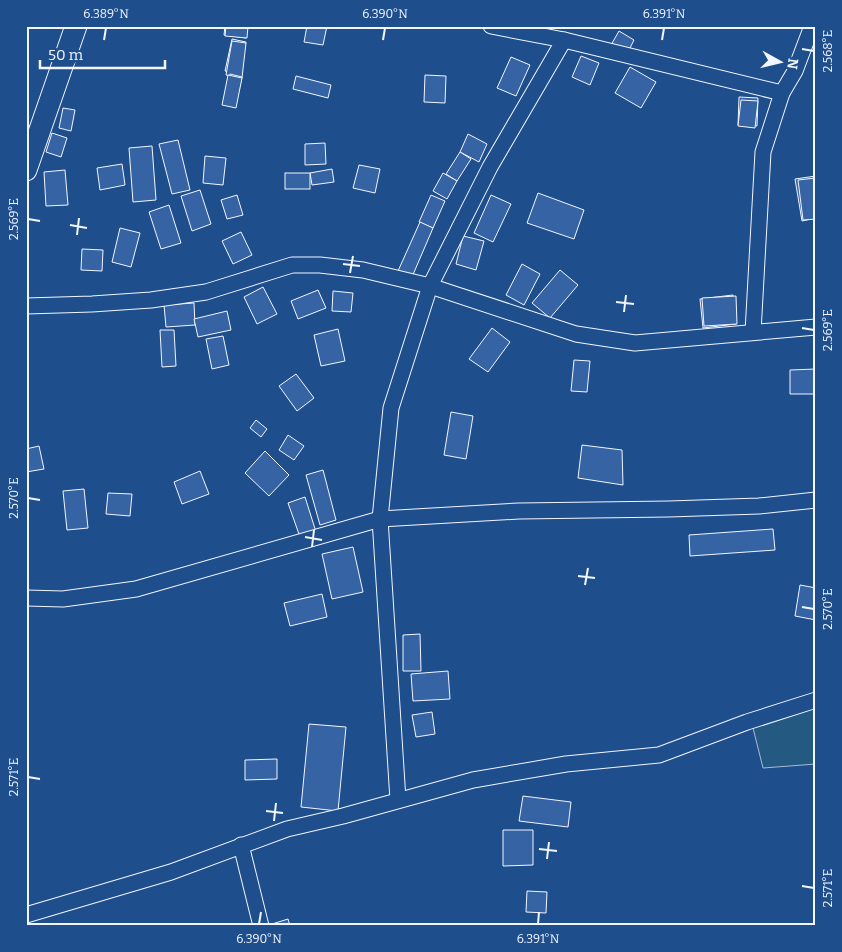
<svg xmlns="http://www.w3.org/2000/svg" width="842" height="952" viewBox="0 0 842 952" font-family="Bitter,serif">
<rect width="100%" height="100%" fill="#1f4e8c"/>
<path fill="#245a82" stroke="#a8bbd7" d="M 816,706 L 816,764 L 763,768 L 752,724 Z"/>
<g fill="#3563a3" stroke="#f2f6ff">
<path d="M 225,26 L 247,26 L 246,38 L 224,35 Z"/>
<path d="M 226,26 L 248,26 L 247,38 L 225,36 Z"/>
<path d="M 307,26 L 327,26 L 323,45 L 304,42 Z"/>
<path d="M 619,31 L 634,40 L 627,54 L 611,45 Z"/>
<path d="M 232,39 L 246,42 L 239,74 L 225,71 Z"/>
<path d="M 232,41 L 246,43 L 242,78 L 226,75 Z"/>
<path d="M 581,56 L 599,63 L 590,85 L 572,77 Z"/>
<path d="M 511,57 L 530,65 L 516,96 L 497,88 Z"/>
<path d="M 630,67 L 656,82 L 641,108 L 615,93 Z"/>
<path d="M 230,74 L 242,77 L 235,107 L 223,104 Z"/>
<path d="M 228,75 L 242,78 L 236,108 L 222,105 Z"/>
<path d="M 425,75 L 446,76 L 445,103 L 424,102 Z"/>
<path d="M 296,76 L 331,85 L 328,98 L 293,89 Z"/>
<path d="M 739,97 L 758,98 L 757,126 L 738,125 Z"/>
<path d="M 741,100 L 758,101 L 755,128 L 738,126 Z"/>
<path d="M 63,108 L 75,110 L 71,131 L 59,128 Z"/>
<path d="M 52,133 L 67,138 L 61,157 L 46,152 Z"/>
<path d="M 468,134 L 487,144 L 479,162 L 460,152 Z"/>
<path d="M 178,140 L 190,190 L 172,194 L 159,144 Z"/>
<path d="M 325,143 L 326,164 L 305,165 L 305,144 Z"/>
<path d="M 152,146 L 156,200 L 133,202 L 129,148 Z"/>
<path d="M 460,152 L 471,159 L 457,181 L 446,174 Z"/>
<path d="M 205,156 L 226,158 L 223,185 L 203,183 Z"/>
<path d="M 122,164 L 125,185 L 100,190 L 97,168 Z"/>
<path d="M 359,165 L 380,169 L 375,193 L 353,188 Z"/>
<path d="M 332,169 L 334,182 L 312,185 L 310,173 Z"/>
<path d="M 65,170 L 68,205 L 46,206 L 44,172 Z"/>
<rect x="285" y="173" width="25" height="16"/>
<path d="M 443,173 L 457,181 L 447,199 L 433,191 Z"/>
<path d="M 816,176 L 816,218 L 802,221 L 795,179 Z"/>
<path d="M 816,178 L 816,219 L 803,220 L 798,180 Z"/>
<path d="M 200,190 L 211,224 L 192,231 L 181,196 Z"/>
<path d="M 538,193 L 584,210 L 574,239 L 527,223 Z"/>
<path d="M 237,195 L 243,215 L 227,219 L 221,200 Z"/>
<path d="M 431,195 L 445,201 L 433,228 L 419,222 Z"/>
<path d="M 491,195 L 511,204 L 493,242 L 474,233 Z"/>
<path d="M 169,205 L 181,243 L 161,249 L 149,212 Z"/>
<path d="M 420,222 L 433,228 L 412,277 L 398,271 Z"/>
<path d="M 120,228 L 140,233 L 131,267 L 112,262 Z"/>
<path d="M 241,232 L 252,255 L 233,264 L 222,241 Z"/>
<path d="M 463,236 L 484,241 L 476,270 L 456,264 Z"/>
<path d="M 82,249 L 103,250 L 102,271 L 81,270 Z"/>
<path d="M 522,264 L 540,274 L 524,305 L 506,295 Z"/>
<path d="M 560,270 L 578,285 L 550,318 L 532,303 Z"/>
<path d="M 263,287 L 277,314 L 257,324 L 244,297 Z"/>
<path d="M 318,290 L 326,308 L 298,319 L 291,301 Z"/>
<path d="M 333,291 L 353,293 L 351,312 L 332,311 Z"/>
<path d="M 733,295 L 736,324 L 703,328 L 700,299 Z"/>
<path d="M 736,296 L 737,324 L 704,326 L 702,298 Z"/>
<path d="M 194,303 L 195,325 L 166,327 L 164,305 Z"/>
<path d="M 227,311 L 231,330 L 198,337 L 194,319 Z"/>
<path d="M 492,328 L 510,342 L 488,372 L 469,359 Z"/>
<path d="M 338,329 L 345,361 L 321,366 L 314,335 Z"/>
<path d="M 160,330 L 174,330 L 176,366 L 162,367 Z"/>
<path d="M 223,336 L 229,365 L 212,369 L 206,339 Z"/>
<path d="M 574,360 L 590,361 L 587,392 L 571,391 Z"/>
<path d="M 816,369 L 816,394 L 790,394 L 790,370 Z"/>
<path d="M 296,374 L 314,398 L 297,411 L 279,386 Z"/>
<path d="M 451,412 L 473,416 L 466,459 L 444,455 Z"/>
<path d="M 256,420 L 267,429 L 261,437 L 250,428 Z"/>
<path d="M 288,435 L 304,446 L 294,460 L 279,450 Z"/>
<path d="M 582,445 L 622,450 L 623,485 L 578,478 Z"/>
<path d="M 39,446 L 44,469 L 26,472 L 26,449 Z"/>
<path d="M 265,451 L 289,475 L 269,496 L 245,473 Z"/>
<path d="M 323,470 L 336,520 L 320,525 L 306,475 Z"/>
<path d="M 200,471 L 209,494 L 182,504 L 174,482 Z"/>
<path d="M 84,489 L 88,528 L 67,530 L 63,491 Z"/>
<path d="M 108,493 L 132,494 L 130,516 L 106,514 Z"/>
<path d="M 305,497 L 316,532 L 300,537 L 288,503 Z"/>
<path d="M 773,529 L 775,550 L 690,556 L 689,535 Z"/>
<path d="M 353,547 L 363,592 L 332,599 L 322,554 Z"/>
<path d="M 800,585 L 816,588 L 816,620 L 795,616 Z"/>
<path d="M 322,594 L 327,617 L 290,626 L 284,603 Z"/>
<path d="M 420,634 L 421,671 L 403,671 L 403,635 Z"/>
<path d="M 448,671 L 450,699 L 413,701 L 411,674 Z"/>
<path d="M 432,712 L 435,734 L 416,737 L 412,715 Z"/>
<path d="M 309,724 L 346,727 L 338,811 L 301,807 Z"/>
<path d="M 277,759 L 277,779 L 245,780 L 245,760 Z"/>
<path d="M 523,796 L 571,802 L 568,827 L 519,821 Z"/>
<path d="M 503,830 L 533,830 L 533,865 L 503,866 Z"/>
<path d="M 527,891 L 547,892 L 546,913 L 526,912 Z"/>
<path d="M 288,919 L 290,926 L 272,926 L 272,924 Z"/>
</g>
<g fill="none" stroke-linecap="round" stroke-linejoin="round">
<g stroke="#f2f6ff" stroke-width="17">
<g id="street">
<path d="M 491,26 L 564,40 L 782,93"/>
<path d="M 26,306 L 92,304 L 151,300 L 206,292 L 292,265 L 320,265 L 363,270 L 430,286 L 576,334 L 635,343 L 816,327"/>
<path d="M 753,332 L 763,152 L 782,93 L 795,71 L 812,26"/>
<path d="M 26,598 L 63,599 L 136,589 L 380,519 L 519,511 L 669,509 L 759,506 L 816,500"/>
<path d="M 398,800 L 380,519 L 391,408 L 430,286 L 490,167 L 564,40"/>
<path d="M 241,845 L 261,926"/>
<path d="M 26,915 L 171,872 L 287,829 L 343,816 L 473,780 L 566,764 L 659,755 L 747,722 L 816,700"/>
</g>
</g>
<g stroke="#f2f6ff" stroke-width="23">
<path id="secondary" d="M 26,170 L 76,26"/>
</g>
<use href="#street" stroke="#1f4e8c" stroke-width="15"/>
<use href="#secondary" stroke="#1f4e8c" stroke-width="21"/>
</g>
<path fill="none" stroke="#f2f6ff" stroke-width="2" d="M 104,40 L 106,28M 383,40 L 385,28M 662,40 L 664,28M 802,49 L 814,51M 28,219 L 40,221M 70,225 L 87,228M 77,235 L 79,218M 343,264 L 360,266M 350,273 L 353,256M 616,302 L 634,304M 624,312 L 626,295M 802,328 L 814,330M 28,498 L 40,500M 305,537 L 322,540M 312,547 L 314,530M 578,576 L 595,578M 585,585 L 588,568M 802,607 L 814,609M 28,777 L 40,779M 266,811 L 283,813M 274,821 L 276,803M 539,849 L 557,851M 547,859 L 549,842M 802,886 L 814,888M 259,924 L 261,912M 538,924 L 539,912"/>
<rect width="842" height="952" fill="none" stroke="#1f4e8c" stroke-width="55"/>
<g transform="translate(780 62) rotate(98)" stroke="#1f4e8c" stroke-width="4" paint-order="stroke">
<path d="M0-4L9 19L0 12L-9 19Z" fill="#f2f6ff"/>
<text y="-8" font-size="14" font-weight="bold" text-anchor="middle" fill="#f2f6ff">N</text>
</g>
<path d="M40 60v8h125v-8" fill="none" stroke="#f2f6ff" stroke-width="2.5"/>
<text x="48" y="60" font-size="15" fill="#f2f6ff" stroke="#1f4e8c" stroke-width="4" paint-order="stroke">50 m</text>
<rect x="28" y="28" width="786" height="896" fill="none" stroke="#f2f6ff" stroke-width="2"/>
<g font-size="12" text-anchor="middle" fill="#f2f6ff">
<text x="106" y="18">6.389°N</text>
<text x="385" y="18">6.390°N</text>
<text x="664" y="18">6.391°N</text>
<text transform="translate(828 51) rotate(-90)" y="4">2.568°E</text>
<text transform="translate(14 219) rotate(-90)" y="4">2.569°E</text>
<text transform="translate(828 330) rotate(-90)" y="4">2.569°E</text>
<text transform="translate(14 498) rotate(-90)" y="4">2.570°E</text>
<text transform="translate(828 609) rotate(-90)" y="4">2.570°E</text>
<text transform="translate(14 777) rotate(-90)" y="4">2.571°E</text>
<text transform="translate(828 888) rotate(-90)" y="4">2.571°E</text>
<text x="259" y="943">6.390°N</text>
<text x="538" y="943">6.391°N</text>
</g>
</svg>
